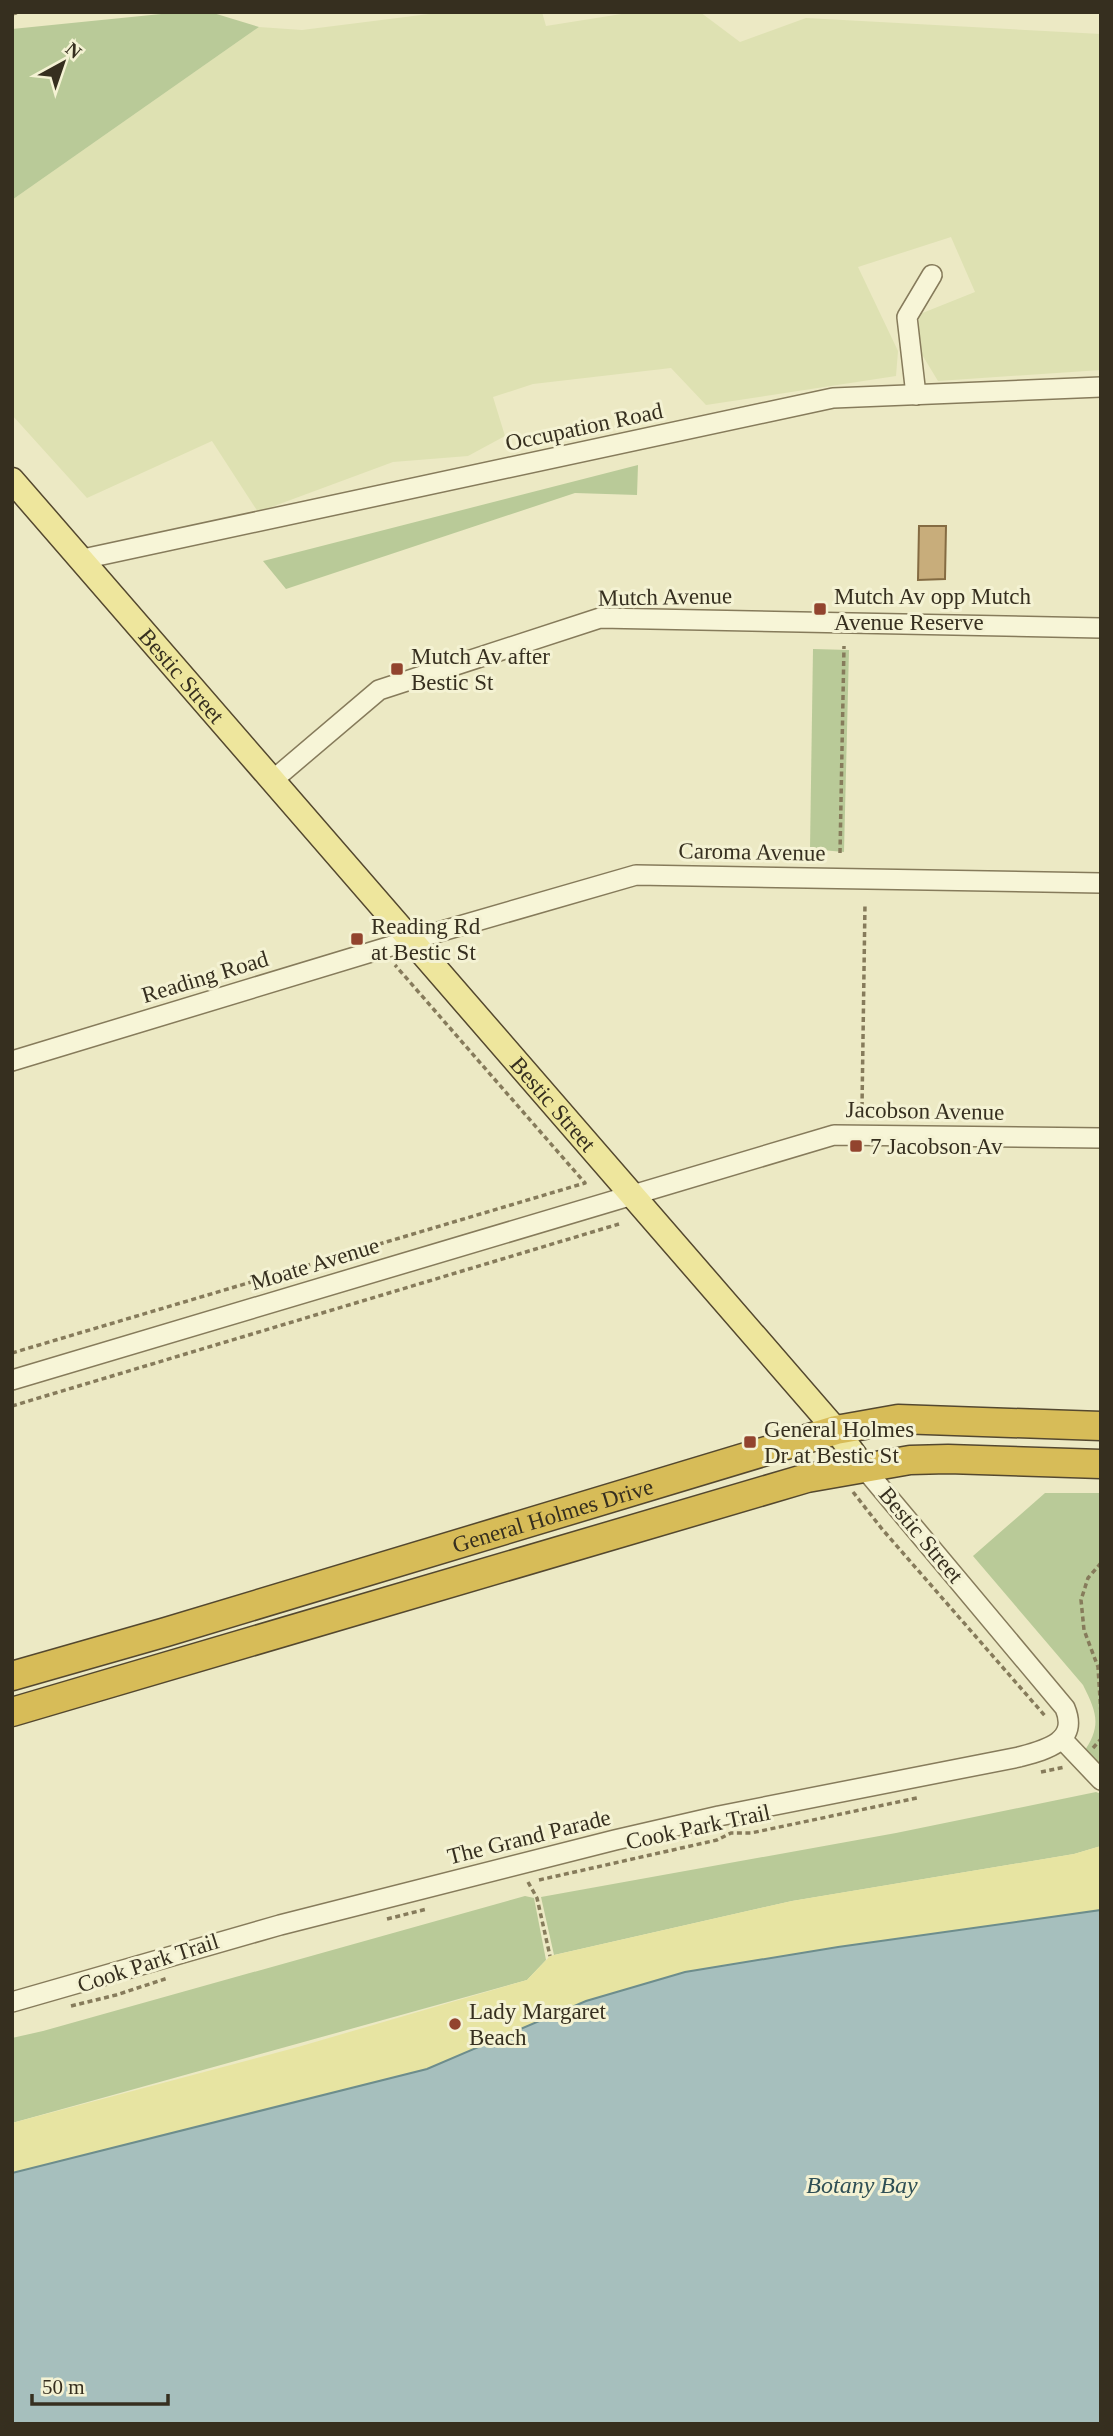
<svg xmlns="http://www.w3.org/2000/svg" width="1113" height="2436" viewBox="0 0 1113 2436" font-family="Georgia,serif">
<rect width="100%" height="100%" fill="#ece9c4"/>
<path fill="#dee1b2" d="M 445,12 L 542,12 L 546,26 L 634,12 L 700,12 L 740,42 L 806,18 L 1101,34 L 1101,370 L 938,381 L 915,343 L 920,314 L 975,292 L 951,237 L 858,267 L 898,351 L 896,376 L 706,405 L 671,368 L 533,384 L 493,397 L 505,436 L 468,456 L 393,462 L 258,512 L 212,441 L 87,498 L 12,415 L 12,200 L 259,27 L 302,30 Z"/>
<g fill="#b9ca98">
<path d="M 181,12 L 210,12 L 259,27 L 12,200 L 12,29 Z"/>
<path d="M 638,465 L 637,495 L 575,493 L 286,589 L 263,561 Z"/>
<path d="M 813,649 L 849,650 L 844,852 L 810,849 Z"/>
<path d="M 1045,1493 L 1101,1493 L 1101,1773 L 1083,1753 C 1102,1726 1097,1713 1083,1685 L 973,1556 Z"/>
<path d="M 1096,1792 L 1101,1794 L 1101,1846 L 1074,1854 L 792,1901 L 554,1955 L 541,1897 L 896,1833 Z"/>
<path d="M 525,1896 L 534,1898 L 546,1960 L 527,1980 L 12,2123 L 12,2038 L 43,2031 Z"/>
</g>
<path fill="#e7e4a2" d="M 1101,1846 L 1101,1910 L 838,1947 L 685,1972 L 586,2001 L 427,2069 L 12,2173 L 12,2123 L 298,2047 L 527,1980 L 550,1956 L 792,1901 L 1074,1854 Z"/>
<path fill="#a6bfbd" stroke="#6d8d8c" stroke-width="2" d="M 1101,1910 L 1101,2424 L 12,2424 L 12,2173 L 427,2069 L 586,2001 L 685,1972 L 838,1947 Z"/>
<path fill="#c8ad7b" stroke="#846b42" stroke-width="2" d="M 919,526 L 946,526 L 945,579 L 918,580 Z"/>
<g fill="none" stroke-linecap="round" stroke-linejoin="round">
<g stroke="#867b5b" stroke-width="22">
<g id="minor">
<path d="M 916,395 L 907,317 L 932,275"/>
<path d="M 83,559 L 833,398 L 1101,387"/>
<path d="M 273,780 L 379,690 L 600,618 L 1101,628"/>
<path d="M 12,1061 L 411,940 L 636,875 L 1101,883"/>
<path d="M 12,1380 L 834,1135 L 1101,1138"/>
<path d="M 1062,1739 L 1101,1780"/>
<path d="M 12,2002 L 280,1925 L 615,1840 L 719,1816 L 1019,1757 C 1045,1750 1079,1742 1065,1708 L 864,1468"/>
</g>
</g>
<g stroke="#54482f" stroke-width="27">
<g id="major">
<path id="s1" d="M 12,480 L 836,1430 L 864,1468"/>
</g>
</g>
<g stroke="#54482f" stroke-width="31">
<g id="highway">
<path id="s2" d="M 12,1676 L 166,1632 L 836,1430 L 898,1419 L 1101,1426"/>
<path d="M 12,1712 L 807,1478 L 910,1460 L 948,1459 L 1101,1464"/>
</g>
</g>
<g stroke="#867b5b" stroke-width="3.5" stroke-dasharray="5 3.5" stroke-linecap="butt">
<path d="M 12,14 L 21,12"/>
<path d="M 840,853 L 844,646"/>
<path d="M 862,1107 L 865,903"/>
<path d="M 12,1353 L 585,1183 L 395,965"/>
<path d="M 12,1406 L 619,1224"/>
<path d="M 853,1492 L 882,1529 L 1046,1717"/>
<path d="M 1101,1563 L 1088,1578 L 1081,1600 L 1084,1630 L 1098,1667 L 1101,1714"/>
<path d="M 1093,1748 L 1101,1739"/>
<path d="M 1041,1772 L 1065,1767"/>
<path d="M 539,1880 L 717,1840 L 731,1833 L 751,1833 L 917,1798"/>
<path d="M 528,1882 L 537,1898 L 550,1956"/>
<path d="M 387,1919 L 427,1909"/>
<path d="M 71,2006 L 116,1995 L 168,1978"/>
</g>
<use href="#minor" stroke="#f7f5d7" stroke-width="19"/>
<use href="#major" stroke="#eee69d" stroke-width="24"/>
<use href="#highway" stroke="#d7bc58" stroke-width="28"/>
</g>
<g fill="#92442e" stroke="#f4f2d3" stroke-width="2.5">
<rect x="813" y="602" width="14" height="14" rx="3.5"/>
<rect x="390" y="662" width="14" height="14" rx="3.5"/>
<rect x="350" y="932" width="14" height="14" rx="3.5"/>
<rect x="849" y="1139" width="14" height="14" rx="3.5"/>
<rect x="743" y="1435" width="14" height="14" rx="3.5"/>
<circle cx="455" cy="2024" r="7"/>
</g>
<g text-anchor="middle" dominant-baseline="central" stroke-width="6" stroke-linejoin="round" paint-order="stroke">
<g font-size="23" fill="#362f1f" stroke="#f4f2d3">
<text transform="translate(584 427) rotate(-12)">Occupation Road</text>
<text transform="translate(665 597) rotate(-1)">Mutch Avenue</text>
<text stroke="none"><textPath href="#s1" startOffset="259">Bestic Street</textPath></text>
<text transform="translate(752 852) rotate(1)">Caroma Avenue</text>
<text transform="translate(205 977) rotate(-17)">Reading Road</text>
<text stroke="none"><textPath href="#s1" startOffset="826">Bestic Street</textPath></text>
<text transform="translate(925 1111) rotate(1)">Jacobson Avenue</text>
<text transform="translate(315 1264) rotate(-17)">Moate Avenue</text>
<text stroke="none"><textPath href="#s2" startOffset="564">General Holmes Drive</textPath></text>
<text transform="translate(921 1535) rotate(50)">Bestic Street</text>
<text transform="translate(698 1827) rotate(-12)">Cook Park Trail</text>
<text transform="translate(529 1837) rotate(-14)">The Grand Parade</text>
<text transform="translate(148 1963) rotate(-18)">Cook Park Trail</text>
</g>
<g font-size="23" fill="#362f1f" stroke="#f4f2d3" text-anchor="start">
<text x="834" y="596">Mutch Av opp Mutch<tspan x="834" dy="26">Avenue Reserve</tspan></text>
<text x="411" y="656">Mutch Av after<tspan x="411" dy="26">Bestic St</tspan></text>
<text x="371" y="926">Reading Rd<tspan x="371" dy="26">at Bestic St</tspan></text>
<text x="870" y="1146">7 Jacobson Av</text>
<text x="764" y="1429">General Holmes<tspan x="764" dy="26">Dr at Bestic St</tspan></text>
<text x="469" y="2011">Lady Margaret<tspan x="469" dy="26">Beach</tspan></text>
</g>
<g font-size="24" font-style="italic" fill="#2e4f55" stroke="#f4f2d3">
<text x="862" y="2185">Botany Bay</text>
</g>
</g>
<rect width="1113" height="2436" fill="none" stroke="#362f1f" stroke-width="28"/>
<g transform="translate(63 63) rotate(40)" stroke="#f4f2d3" stroke-width="5" paint-order="stroke">
<path d="M0-5L12 26L0 18L-12 26Z" fill="#362f1f"/>
<text y="-10" font-size="19" font-weight="bold" text-anchor="middle" fill="#362f1f">N</text>
</g>
<path d="M32 2394v10h136v-10" fill="none" stroke="#362f1f" stroke-width="3.5"/>
<text x="42" y="2394" font-size="21" fill="#362f1f" stroke="#f4f2d3" stroke-width="5" paint-order="stroke">50 m</text>
</svg>
